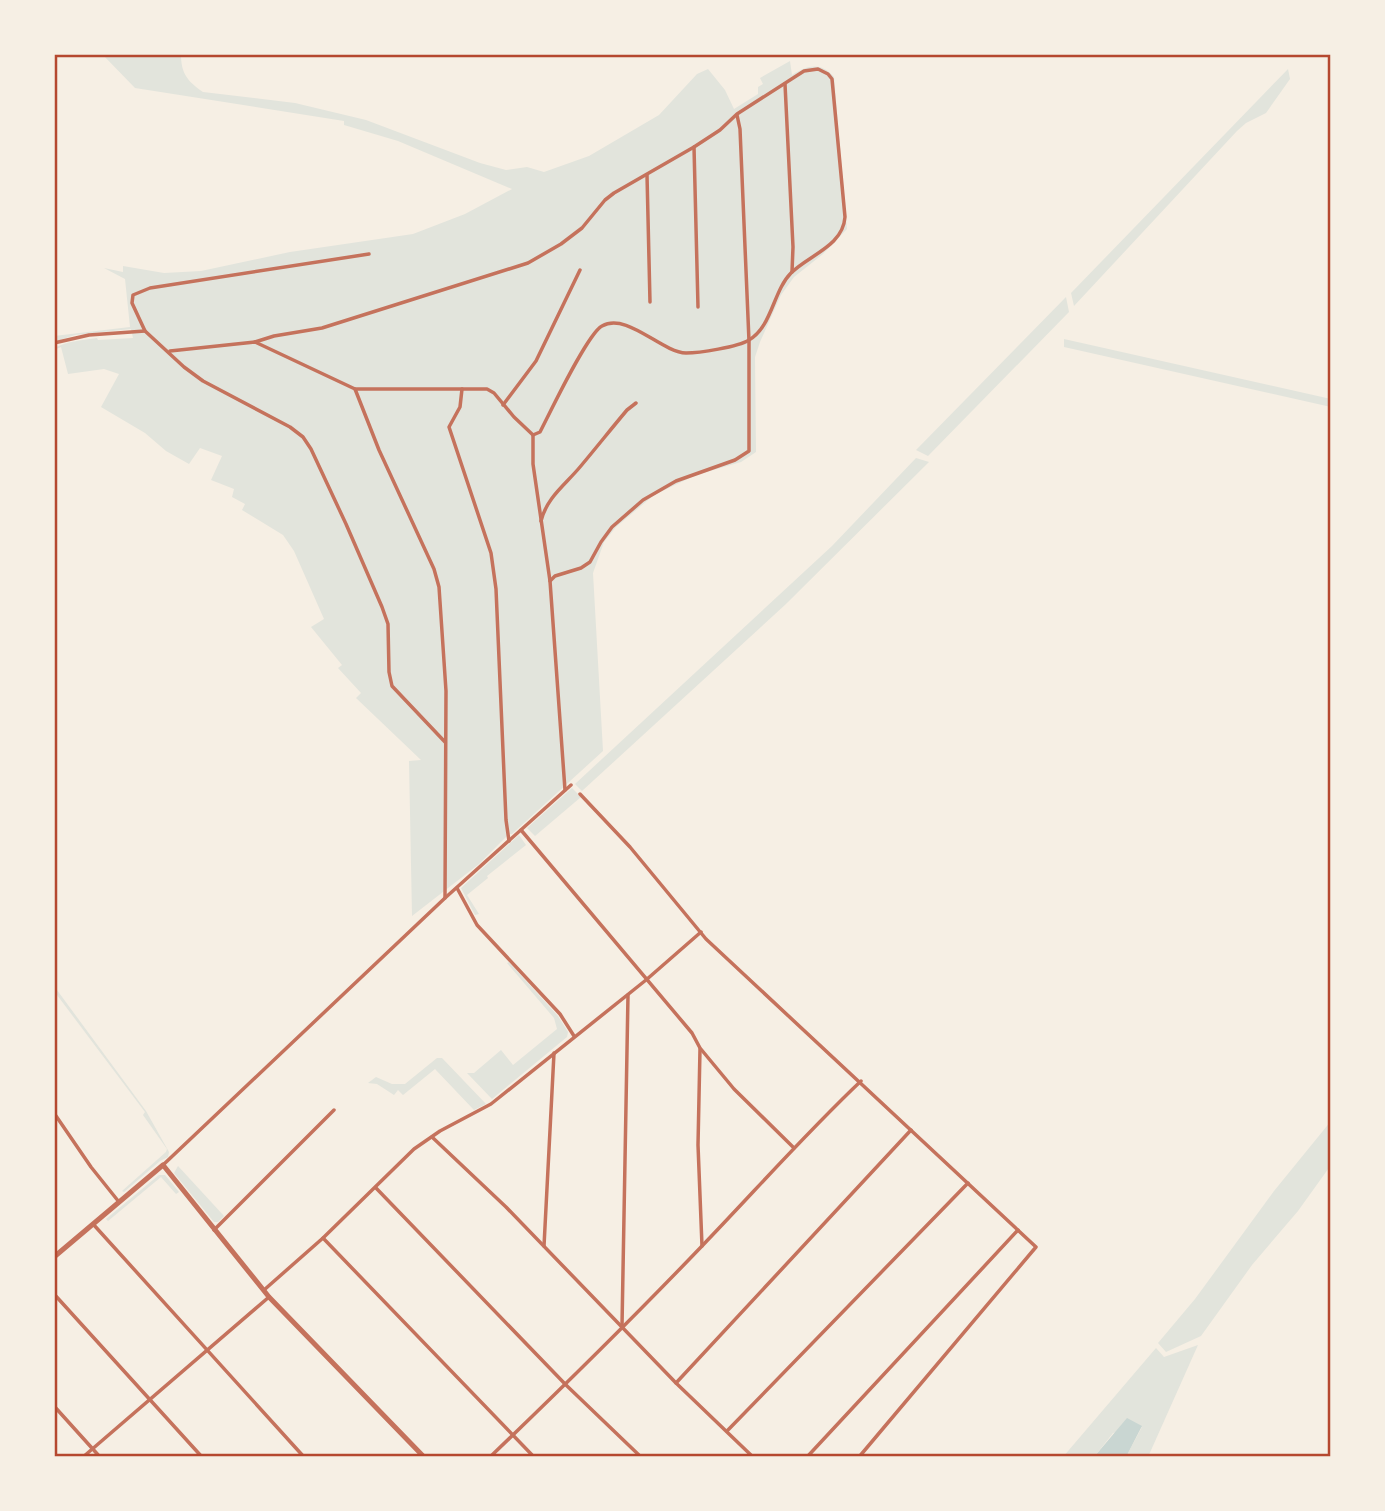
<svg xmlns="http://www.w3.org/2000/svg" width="1385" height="1511" viewBox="0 0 1385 1511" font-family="Helvetica,sans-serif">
<rect width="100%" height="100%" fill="#f6efe4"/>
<g fill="#e2e4dc">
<path d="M 102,54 L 181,54 C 181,73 187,81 203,92 L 295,103 L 366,120 L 480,163 L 506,170 L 527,167 L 544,172 L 589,156 L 659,115 L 697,74 L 708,69 L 725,90 L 734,109 L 758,94 L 758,87 L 763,84 L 760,78 L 790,61 L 792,75 C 808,65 821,62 834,77 L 847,229 L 823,254 L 794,277 L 781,295 L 760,342 L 755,357 L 756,452 L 741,462 L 696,475 L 654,495 L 616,527 L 604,542 L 593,573 L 603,751 L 512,834 L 509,834 L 479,864 L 412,916 L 409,761 L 421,760 L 356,698 L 361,693 L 338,668 L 342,665 L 311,627 L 324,619 L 294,551 L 283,535 L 242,510 L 245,504 L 232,497 L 234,489 L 211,480 L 222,456 L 200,448 L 189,464 L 166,451 L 145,433 L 101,407 L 119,374 L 104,369 L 68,374 L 61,347 L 54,350 L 54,348 C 68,341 83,340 97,338 L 98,340 L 133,338 L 131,329 L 75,335 L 54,342 L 54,336 L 130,327 L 125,279 L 104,268 L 123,272 L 123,266 L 164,273 L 201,271 L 290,252 L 413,234 L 465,214 L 512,189 L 398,141 L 344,125 L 344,121 L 135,88 Z"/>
<path d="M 1288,69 L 1290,79 L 1266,113 L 1246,123 L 1237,131 L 1074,306 L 1071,293 Z"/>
<path d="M 1066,297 L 1069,312 L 928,456 L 916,450 Z"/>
<path d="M 1064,339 L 1331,399 L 1331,407 L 1064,347 Z"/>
<path d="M 916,458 L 929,462 L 786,604 L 582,791 L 575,784 L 832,546 Z"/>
<path d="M 572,788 L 581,797 L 535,836 L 527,828 Z"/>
<path d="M 519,835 L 526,845 L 487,876 L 488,878 L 467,895 L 479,914 L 475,915 L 461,888 Z"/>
<path d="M 509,962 L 558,1016 L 568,1032 L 567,1037 L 492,1099 L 467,1073 L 474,1073 L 501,1050 L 513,1065 L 557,1029 L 554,1018 L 507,963 Z"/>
<path d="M 54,986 L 146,1111 L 169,1152 L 168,1157 L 160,1161 L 124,1192 L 122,1191 L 166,1152 L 167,1149 L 143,1115 L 145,1112 L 54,991 Z"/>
<path d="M 437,1058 L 442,1058 L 486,1104 L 474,1110 L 435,1069 L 403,1095 L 398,1090 L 394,1095 L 377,1084 L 368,1083 L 376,1077 L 392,1084 L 405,1084 Z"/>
<path d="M 1331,1121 L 1331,1165 L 1298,1211 L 1252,1265 L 1201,1336 L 1166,1352 L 1158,1343 L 1195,1299 L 1274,1191 Z"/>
<path d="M 178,1166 L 224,1216 L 218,1222 L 214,1222 L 174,1173 Z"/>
<path d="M 159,1175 L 165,1175 L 179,1192 L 176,1194 L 161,1177 L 108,1221 L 106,1219 Z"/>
<path d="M 1198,1345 L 1148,1457 L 1126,1457 L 1142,1427 L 1113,1433 L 1094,1457 L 1063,1457 L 1156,1348 L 1164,1357 Z"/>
</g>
<path fill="#c9d6d2" d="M 1127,1418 L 1142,1426 L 1126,1457 L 1094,1457 Z"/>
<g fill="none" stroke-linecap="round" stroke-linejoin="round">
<g stroke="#c5725c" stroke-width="3.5">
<path d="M 785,84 L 793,247 L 792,272"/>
<path d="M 694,147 L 698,307"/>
<path d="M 647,175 L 650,302"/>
<path d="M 369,254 L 150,288 L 133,295 L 132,303 L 145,331 L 184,367 L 203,381 L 290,427 L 303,437 L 311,449 L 346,524 L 382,607 L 388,624 L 389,672 L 392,686 L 445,742"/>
<path d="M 255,342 L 274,336 L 322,328 L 528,263 L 561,244 L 582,228 L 605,200 L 614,193 L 694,147 L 720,130 L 737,114 L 804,71 L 818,69 L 828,74 L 832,79 L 845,217 C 843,246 809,255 791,273 C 773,291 772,327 749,340 C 738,347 699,353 686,353 C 661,352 627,312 602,326 C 587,334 550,413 540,432 L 533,435"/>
<path d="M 54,343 L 89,335 L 145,331"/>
<path d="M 170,351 L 255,342 L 355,389 L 379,450 L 434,569 L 439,587 L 446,691 L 445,898"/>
<path d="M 355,389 L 487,389 L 494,393 L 514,417 L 533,435 L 533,464 L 550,581 L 565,790"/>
<path d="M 462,389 L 460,407 L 449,427 L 491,553 L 496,589 L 506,820 L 509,841"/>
<path d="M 503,405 L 536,361 L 580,270"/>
<path d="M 541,521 C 547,497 565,485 580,467 C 596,448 611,429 627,410 L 636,403"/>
<path d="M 550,581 L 555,576 L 581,568 L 590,562 L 601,542 L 612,527 L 643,500 L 676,481 L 735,460 L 749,451 L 749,341 L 740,129 L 737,115"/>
<path d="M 580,794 L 630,847 L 706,939 L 1036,1247 L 859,1457"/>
<path d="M 521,830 L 692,1033 L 700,1048 L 734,1089 L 794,1148"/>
<path d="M 457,888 L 477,925 L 560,1014 L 574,1036"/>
<path d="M 700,1049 L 698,1145 L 702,1246"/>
<path d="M 54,1113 L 91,1167 L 119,1202"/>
<path d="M 432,1137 L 506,1207 L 676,1383 L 753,1457"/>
<path d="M 163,1165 L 445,898 L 571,785"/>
<path d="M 376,1188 L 566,1385 L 641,1457"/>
<path d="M 93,1224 L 304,1457"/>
<path d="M 214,1230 L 334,1110"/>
<path d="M 323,1238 L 534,1457"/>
<path d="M 544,1246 L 554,1053"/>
<path d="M 264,1290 L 323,1238 L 414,1149 L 440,1131 L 491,1104 L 646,980 L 701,932"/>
<path d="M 54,1294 L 202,1457"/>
<path d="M 622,1326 L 628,995"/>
<path d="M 676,1383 L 911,1130"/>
<path d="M 54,1406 L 100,1457"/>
<path d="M 727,1431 L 968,1183"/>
<path d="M 83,1457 L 269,1297"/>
<path d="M 490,1457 C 562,1388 633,1318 702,1246 C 755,1191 805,1134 861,1081"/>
<path d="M 807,1457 L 1018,1230"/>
</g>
<path stroke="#c5725c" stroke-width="5" d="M 54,1257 L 163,1165 L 269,1297 L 424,1457"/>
</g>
<rect width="1385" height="1511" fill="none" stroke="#f6efe4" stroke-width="112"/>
<rect x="56" y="56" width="1273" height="1399" fill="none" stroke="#b5482f" stroke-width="2.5"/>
</svg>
